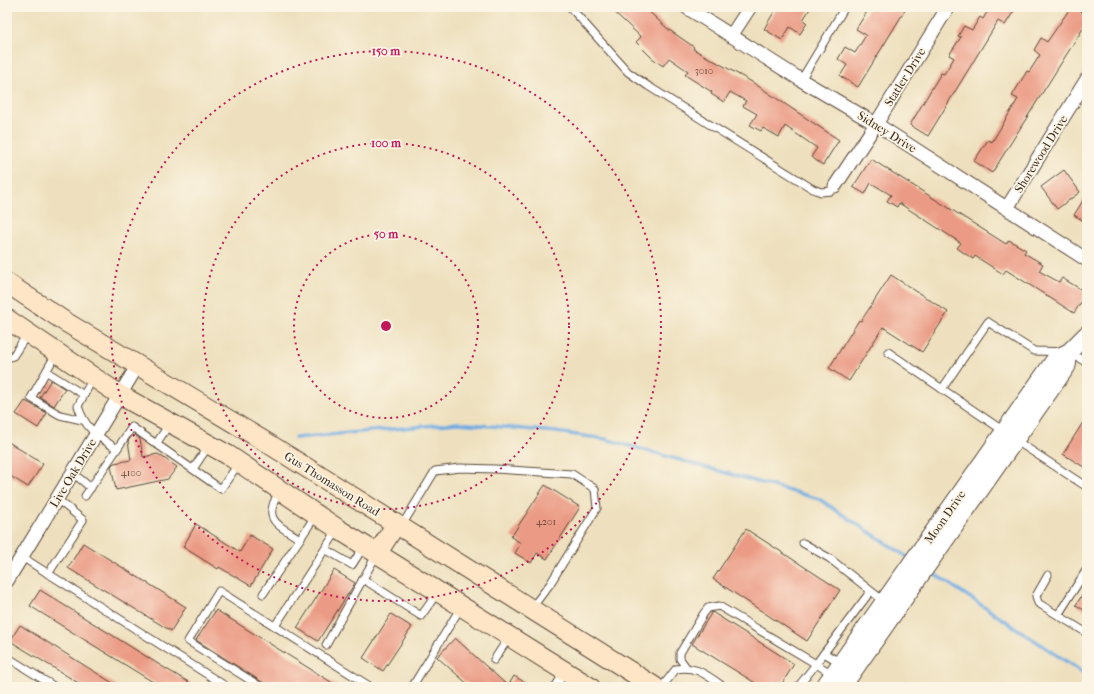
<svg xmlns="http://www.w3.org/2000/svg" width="1094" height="694" viewBox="0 0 1094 694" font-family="'IM FELL French Canon',serif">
<rect width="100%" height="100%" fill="#fcf5e5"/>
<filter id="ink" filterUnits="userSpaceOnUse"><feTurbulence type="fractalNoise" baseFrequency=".025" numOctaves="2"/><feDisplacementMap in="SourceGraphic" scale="8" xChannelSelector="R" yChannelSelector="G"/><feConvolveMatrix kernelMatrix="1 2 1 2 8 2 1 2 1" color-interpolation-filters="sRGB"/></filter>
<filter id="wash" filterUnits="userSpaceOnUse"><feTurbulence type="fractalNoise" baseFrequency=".012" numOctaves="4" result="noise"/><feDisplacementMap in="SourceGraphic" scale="16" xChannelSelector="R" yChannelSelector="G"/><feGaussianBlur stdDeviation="0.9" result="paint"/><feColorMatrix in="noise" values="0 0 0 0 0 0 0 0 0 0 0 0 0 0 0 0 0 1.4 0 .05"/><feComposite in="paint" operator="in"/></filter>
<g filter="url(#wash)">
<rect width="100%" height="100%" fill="#eee0be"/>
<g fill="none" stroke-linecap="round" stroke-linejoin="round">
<g stroke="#70ace2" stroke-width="3.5">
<path d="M 295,438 L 458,423 L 556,432 L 605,439 L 819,499 L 909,558"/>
<path d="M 930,571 L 1087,675"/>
</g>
</g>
<g id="blocks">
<g fill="#eb9b85">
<path d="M 609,7 L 644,7 L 668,29 L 694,47 L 693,49 L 752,82 L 839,140 L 823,165 L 811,157 L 817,148 L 785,126 L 779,137 L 763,128 L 761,131 L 750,125 L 757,114 L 743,106 L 746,101 L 730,92 L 724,102 L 711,94 L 712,92 L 685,75 L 688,71 L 669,58 L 663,66 L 652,58 L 636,42 L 641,37 Z"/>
<path d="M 777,7 L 811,7 L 803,20 L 807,23 L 800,34 L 790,27 L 782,40 L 764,29 Z"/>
<path d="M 870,7 L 907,7 L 858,87 L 840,76 L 847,65 L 838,59 L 845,47 L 855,53 L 866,35 L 856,29 Z"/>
<path d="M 990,7 L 1007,7 L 1014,11 L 1005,25 L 998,21 L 928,136 L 910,125 L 941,73 L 944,74 L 954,58 L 949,55 L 961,37 L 958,36 L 964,26 L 972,30 L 980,17 L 983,19 Z"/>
<path d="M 1071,7 L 1075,7 L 1087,15 L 1087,22 L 992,173 L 974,161 L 988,140 L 992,142 L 1018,99 L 1012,96 L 1027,71 L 1029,72 L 1040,55 L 1034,50 L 1041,38 L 1047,42 Z"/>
<path d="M 871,159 L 1006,244 L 1009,240 L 1026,250 L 1024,253 L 1043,264 L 1039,271 L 1059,282 L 1062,278 L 1087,293 L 1074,313 L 1006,270 L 1003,274 L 975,256 L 973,259 L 957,248 L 961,243 L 899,203 L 897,207 L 887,201 L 891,195 L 871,183 L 865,194 L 853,187 Z"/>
<path d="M 1064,170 L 1080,192 L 1057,209 L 1041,187 Z"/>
<path d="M 1087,194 L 1087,223 L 1074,215 Z"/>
<path d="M 891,275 L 948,312 L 922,352 L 883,327 L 849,381 L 829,368 L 859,320 L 861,321 Z"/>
<path d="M 51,380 L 65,389 L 54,406 L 40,397 Z"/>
<path d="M 25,401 L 47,413 L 38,428 L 16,414 Z"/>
<path d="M 1087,416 L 1087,469 L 1063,454 Z"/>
<path d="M 135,435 L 140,439 L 143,457 L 158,454 L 177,467 L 168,479 L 116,490 L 111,466 L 114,463 L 131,460 L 128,441 L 132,436 Z"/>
<path d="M 7,441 L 43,464 L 28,487 L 7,474 Z"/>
<path d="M 545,485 L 580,507 L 547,559 L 537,553 L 531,563 L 515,553 L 521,543 L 511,537 Z"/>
<path d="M 196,524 L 240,552 L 250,535 L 273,549 L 251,586 L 219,567 L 218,569 L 183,547 Z"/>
<path d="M 746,529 L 840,590 L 807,641 L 713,579 Z"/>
<path d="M 83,543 L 186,607 L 171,631 L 68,568 Z"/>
<path d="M 334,570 L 355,583 L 318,641 L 297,628 Z"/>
<path d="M 1087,587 L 1087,612 L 1076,605 Z"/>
<path d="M 40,590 L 163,667 L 197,687 L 161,687 L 30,606 Z"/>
<path d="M 216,610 L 339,687 L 270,687 L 265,684 L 196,640 Z"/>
<path d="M 712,612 L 794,664 L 780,687 L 762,687 L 692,644 Z"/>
<path d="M 391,614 L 412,627 L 383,671 L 363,658 Z"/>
<path d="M 20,625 L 87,667 L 119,687 L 85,687 L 10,641 Z"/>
<path d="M 455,638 L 508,686 L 514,676 L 533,687 L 471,687 L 437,657 Z"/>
</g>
</g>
</g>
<g filter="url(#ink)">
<use href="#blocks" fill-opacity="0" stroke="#564536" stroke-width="1"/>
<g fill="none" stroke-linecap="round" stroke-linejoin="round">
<g stroke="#564536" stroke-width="9">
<g id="service">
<path d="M 570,7 L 628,72 L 648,86 L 813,189 L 821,192 L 831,191 L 835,186"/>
<path d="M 801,80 L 845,7"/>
<path d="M 888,352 L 1005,432"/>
<path d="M 56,354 L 31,398 L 60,415 L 82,420"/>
<path d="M 7,358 L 13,356 L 28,333"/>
<path d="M 47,372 L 84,395"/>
<path d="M 93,378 L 78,406 C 85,429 98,436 117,449"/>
<path d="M 942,389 L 988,322 L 1034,351 L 1069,352 L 1087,363"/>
<path d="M 1015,440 L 1087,487"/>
<path d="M 156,444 L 170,423"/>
<path d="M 193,469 L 209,445"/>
<path d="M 73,473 L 91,488"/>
<path d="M 280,490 C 262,520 275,523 300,539"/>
<path d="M 85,496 L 132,427 L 221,489 L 239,463"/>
<path d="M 401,527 L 435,471 L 460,468 L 495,469 L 572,474 L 595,489 L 597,508 L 550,584 L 531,609"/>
<path d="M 803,543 L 829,558 L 885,602"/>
<path d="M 325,549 L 352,565 L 364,546"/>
<path d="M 22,557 L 227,687"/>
<path d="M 48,574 L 83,520 L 57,499"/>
<path d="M 1048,575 L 1036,596 L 1038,603 L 1087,633"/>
<path d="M 363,579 L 421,616 L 438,592"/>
<path d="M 263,594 L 316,515"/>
<path d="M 1058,615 L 1087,569"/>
<path d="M 275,626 L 338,529"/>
<path d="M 326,645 L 377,554"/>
<path d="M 7,657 L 55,687"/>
<path d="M 494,660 L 509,637"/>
<path d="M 841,663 L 824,653 L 870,592"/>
<path d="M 686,667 L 680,659 L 680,653 L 704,613 L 708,608 L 719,606 L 816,664 L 824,653"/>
<path d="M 261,687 L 188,641 L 219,591 L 371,687"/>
<path d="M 412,687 L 461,607"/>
<path d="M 555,687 L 565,672"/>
<path d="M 662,687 L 676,669 C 697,665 707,676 724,687"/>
<path d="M 798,687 L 816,664 L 834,675"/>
</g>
</g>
<g stroke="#564536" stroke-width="15">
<g id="minor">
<path d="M 686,7 L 801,80 L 876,124 L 1087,260"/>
<path d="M 731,36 L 750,7"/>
<path d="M 835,186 L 876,124 L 948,7"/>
<path d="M 1007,208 L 1087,79"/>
<path d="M 7,581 L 138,365"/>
</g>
</g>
<g stroke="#564536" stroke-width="19">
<g id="tertiary">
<path d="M 824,687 L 1056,358 L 1069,352 L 1087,334"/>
<path d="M 842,687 L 1067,366 L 1069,352"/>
</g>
</g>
<g stroke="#564536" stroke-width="21">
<g id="secondary">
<path d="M 7,283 L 64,321 L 269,444 L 655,687"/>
<path d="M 7,319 L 120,395 L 228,455 L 338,529 L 590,687"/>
<path d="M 377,554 L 396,524"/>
</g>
</g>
<use href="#service" stroke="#fff" stroke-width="7"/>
<use href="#minor" stroke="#fff" stroke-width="13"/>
<use href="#tertiary" stroke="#fff" stroke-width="17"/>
<use href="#secondary" stroke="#fde5c5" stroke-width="19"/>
</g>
</g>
<g fill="none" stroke="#c2185b" stroke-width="2" stroke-dasharray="2 4">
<circle cx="386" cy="326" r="92"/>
<circle cx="386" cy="326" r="183"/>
<circle cx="386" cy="326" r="275"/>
</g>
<g text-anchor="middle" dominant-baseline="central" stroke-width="3.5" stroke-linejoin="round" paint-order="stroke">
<g font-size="10" fill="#674638">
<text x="704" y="71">3010</text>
<text x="131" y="473">4100</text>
<text x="546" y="522">4201</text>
</g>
<g font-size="12" fill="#3b2a1e" stroke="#fcf5e5">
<text transform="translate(905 77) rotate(-58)">Statler Drive</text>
<text transform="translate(887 132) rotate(32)">Sidney Drive</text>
<text transform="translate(1041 154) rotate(-58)">Shorewood Drive</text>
<text transform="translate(73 473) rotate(-59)">Live Oak Drive</text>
<text transform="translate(332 484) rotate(32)">Gus Thomasson Road</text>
<text transform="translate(945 517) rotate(-55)">Moon Drive</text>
</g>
</g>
<circle cx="386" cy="326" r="6" fill="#c2185b" stroke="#fcf5e5" stroke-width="2"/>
<g font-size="12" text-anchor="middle" font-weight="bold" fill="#c2185b" stroke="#fcf5e5" stroke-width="3.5" stroke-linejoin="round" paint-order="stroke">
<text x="386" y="55">150 m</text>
<text x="386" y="147">100 m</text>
<text x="386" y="238">50 m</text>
</g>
<rect width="1094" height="694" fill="none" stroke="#fcf5e5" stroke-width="24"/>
</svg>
